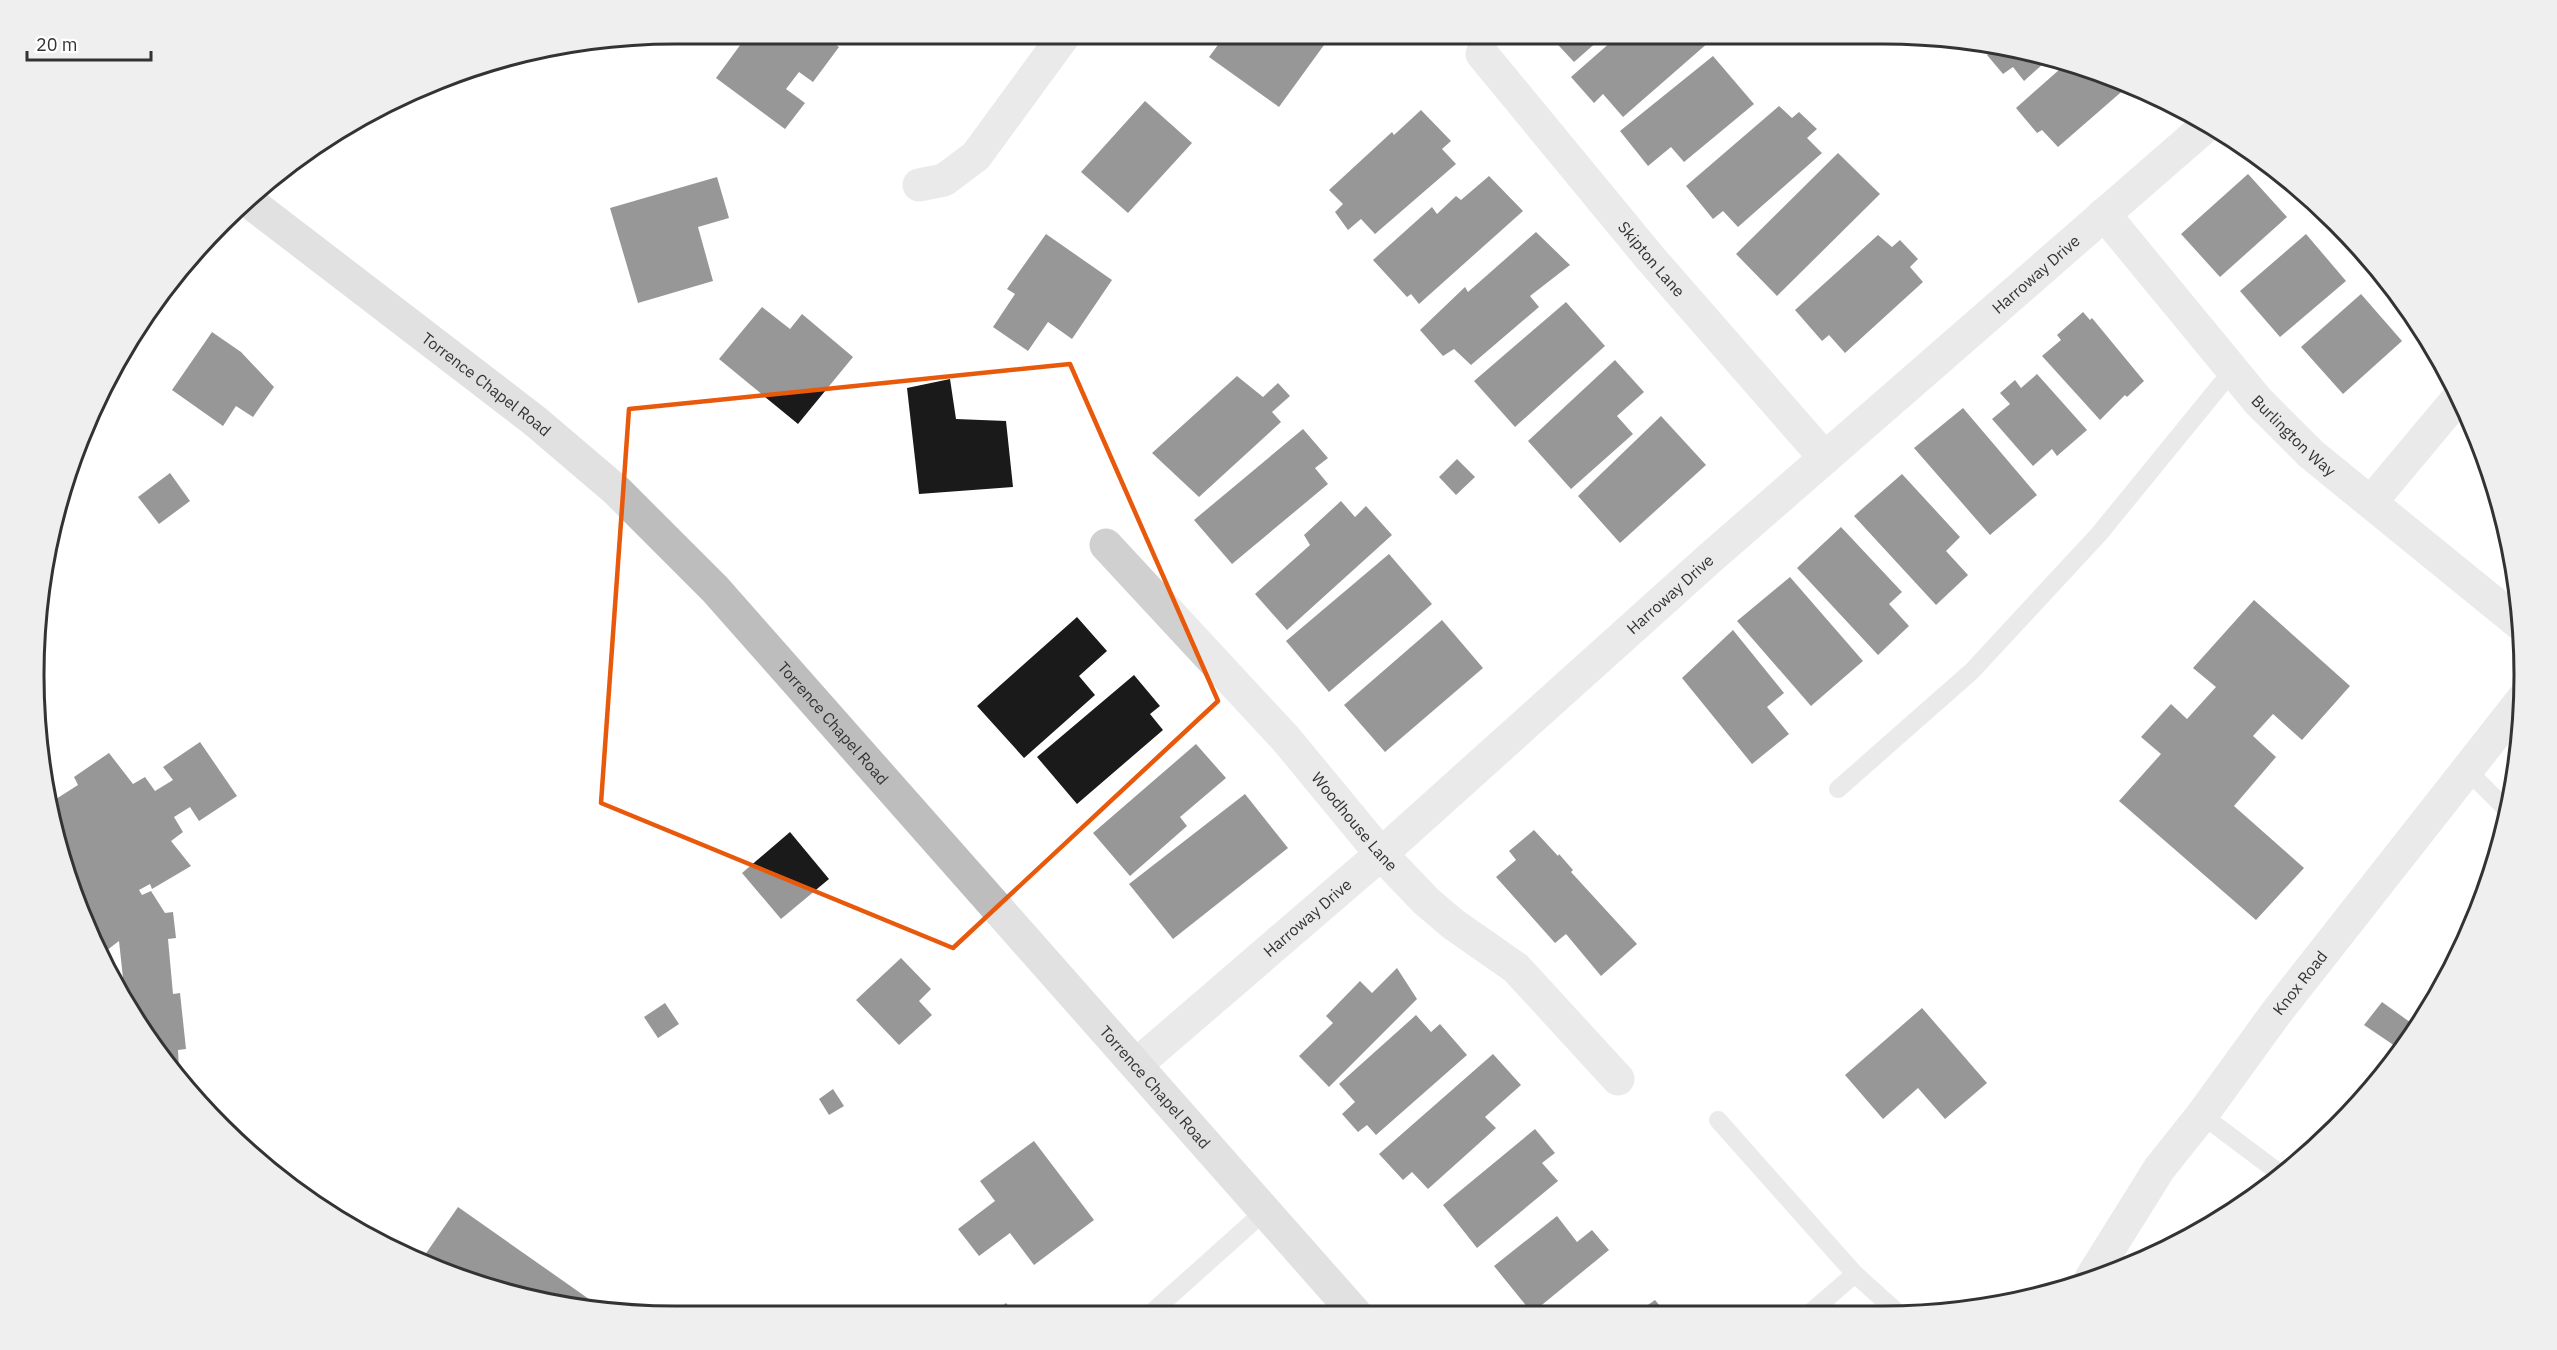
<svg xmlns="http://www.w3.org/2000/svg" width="2557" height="1350" viewBox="0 0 2557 1350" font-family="'IBM Plex Sans',sans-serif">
<rect width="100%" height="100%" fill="#fff"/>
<g fill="#1a1a1a">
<path d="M 749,33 L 821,33 L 839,47 L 813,82 L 799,72 L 786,89 L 805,103 L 785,129 L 716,78 Z"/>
<path d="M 934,33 L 956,33 L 949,43 Z"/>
<path d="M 1226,34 L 1332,34 L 1279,107 L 1209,57 Z"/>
<path d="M 1548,34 L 1606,34 L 1574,62 Z"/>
<path d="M 1620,34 L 1702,34 L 1709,42 L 1623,117 L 1603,94 L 1594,103 L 1571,77 Z"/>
<path d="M 1997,46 L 2048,55 L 2052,56 L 2024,81 L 2013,67 L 2003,74 L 1987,55 Z"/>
<path d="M 1713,56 L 1754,104 L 1684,162 L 1671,147 L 1648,166 L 1620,131 Z"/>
<path d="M 2068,62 L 2127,87 L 2058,147 L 2042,130 L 2037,133 L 2016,108 Z"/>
<path d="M 1145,101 L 1192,143 L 1128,213 L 1081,172 Z"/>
<path d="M 1779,106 L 1792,118 L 1799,112 L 1817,129 L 1807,138 L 1822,153 L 1738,227 L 1723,211 L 1713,219 L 1686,186 Z"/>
<path d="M 1421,110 L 1451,141 L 1442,149 L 1456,164 L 1375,234 L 1361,219 L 1348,230 L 1335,212 L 1343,204 L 1329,190 L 1392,132 L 1394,135 Z"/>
<path d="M 1838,153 L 1880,194 L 1777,296 L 1736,254 Z"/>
<path d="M 2248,174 L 2287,217 L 2220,277 L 2181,234 Z"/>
<path d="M 1489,176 L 1523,211 L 1419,304 L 1411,294 L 1407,297 L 1373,260 L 1432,207 L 1437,214 L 1456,196 L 1461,200 Z"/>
<path d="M 717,177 L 729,218 L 698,227 L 713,281 L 638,303 L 610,208 Z"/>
<path d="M 1536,232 L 1570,265 L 1530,296 L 1539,307 L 1471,365 L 1454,349 L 1443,356 L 1420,330 L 1465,287 L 1468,292 Z"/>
<path d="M 1046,234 L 1112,280 L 1072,339 L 1048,322 L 1028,351 L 993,327 L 1015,294 L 1007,289 Z"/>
<path d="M 2306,234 L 2346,281 L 2280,337 L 2240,291 Z"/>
<path d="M 1878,235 L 1892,247 L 1900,240 L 1918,259 L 1910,267 L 1923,282 L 1845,353 L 1829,335 L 1822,341 L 1795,310 Z"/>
<path d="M 2361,294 L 2402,341 L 2343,394 L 2301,347 Z"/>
<path d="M 1566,302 L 1605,346 L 1515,427 L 1474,381 Z"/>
<path d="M 762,307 L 790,329 L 802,314 L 853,357 L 798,424 L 719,359 Z"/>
<path d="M 2083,312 L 2090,320 L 2092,318 L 2144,381 L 2127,397 L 2125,395 L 2100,420 L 2042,356 L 2061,340 L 2057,335 Z"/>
<path d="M 212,332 L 241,352 L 274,387 L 253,417 L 236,406 L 223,426 L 172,390 Z"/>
<path d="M 1615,360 L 1644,392 L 1617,416 L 1633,434 L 1571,489 L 1528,441 Z"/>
<path d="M 2037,374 L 2087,430 L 2057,456 L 2052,449 L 2033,466 L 1992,419 L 2010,404 L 2000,393 L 2015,380 L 2021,388 Z"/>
<path d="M 1237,376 L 1263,397 L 1278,383 L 1290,396 L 1272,412 L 1281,422 L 1199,497 L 1152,453 Z"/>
<path d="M 950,379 L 956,419 L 1006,421 L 1013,487 L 919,494 L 907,388 Z"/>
<path d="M 1963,408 L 2037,495 L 1990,535 L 1914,448 Z"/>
<path d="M 1661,416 L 1706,465 L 1620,543 L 1578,496 Z"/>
<path d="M 1303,429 L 1328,458 L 1315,468 L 1328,484 L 1232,564 L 1194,520 Z"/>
<path d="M 1457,459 L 1475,477 L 1456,495 L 1439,477 Z"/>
<path d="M 170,473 L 190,501 L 159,524 L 138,497 Z"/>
<path d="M 1902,474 L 1960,537 L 1946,551 L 1968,575 L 1936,605 L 1854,516 Z"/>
<path d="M 1341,501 L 1355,517 L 1366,506 L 1392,535 L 1287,630 L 1255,594 L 1310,545 L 1304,535 Z"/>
<path d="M 1841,527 L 1902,592 L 1889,604 L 1909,626 L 1878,655 L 1797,568 Z"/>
<path d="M 1389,554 L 1432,604 L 1329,692 L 1286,641 Z"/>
<path d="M 1790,577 L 1863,661 L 1811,706 L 1737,621 Z"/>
<path d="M 2254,600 L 2350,686 L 2302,740 L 2273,714 L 2253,736 L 2276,757 L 2234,806 L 2304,868 L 2256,920 L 2119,801 L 2161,754 L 2141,737 L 2171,704 L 2187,719 L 2216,687 L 2193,668 Z"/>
<path d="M 1077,617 L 1107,651 L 1079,676 L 1095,695 L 1024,758 L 977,706 Z"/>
<path d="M 1442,620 L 1483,668 L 1385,752 L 1344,705 Z"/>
<path d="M 1733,630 L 1784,693 L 1767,707 L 1789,734 L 1752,764 L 1682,678 Z"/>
<path d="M 1134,675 L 1160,706 L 1150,714 L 1163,730 L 1077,804 L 1037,757 Z"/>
<path d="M 200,742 L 237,796 L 199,821 L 190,807 L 174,817 L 183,832 L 171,841 L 191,866 L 152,889 L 150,884 L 139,890 L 142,895 L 151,891 L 165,913 L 173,912 L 176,938 L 168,939 L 173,994 L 180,993 L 186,1049 L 178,1050 L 179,1071 L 174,1071 L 141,1032 L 126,1006 L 119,941 L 98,957 L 55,841 L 48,798 L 56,799 L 78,785 L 74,777 L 109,753 L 133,784 L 145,777 L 155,791 L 173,780 L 163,767 Z"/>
<path d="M 1196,744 L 1226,778 L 1180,817 L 1187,826 L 1130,876 L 1093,833 Z"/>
<path d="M 1245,794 L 1288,848 L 1173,939 L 1129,884 Z"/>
<path d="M 1534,830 L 1558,856 L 1559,854 L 1573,870 L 1571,872 L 1637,944 L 1601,976 L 1566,934 L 1555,943 L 1496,877 L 1516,860 L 1509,851 Z"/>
<path d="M 790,832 L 829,879 L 781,919 L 742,873 Z"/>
<path d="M 901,958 L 931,989 L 919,1001 L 932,1015 L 899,1045 L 856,1000 Z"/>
<path d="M 1397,968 L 1417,999 L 1329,1087 L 1299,1056 L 1333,1023 L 1326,1016 L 1360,981 L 1372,993 Z"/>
<path d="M 2382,1002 L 2414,1025 L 2398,1048 L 2364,1025 Z"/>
<path d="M 665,1003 L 679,1024 L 658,1038 L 644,1017 Z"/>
<path d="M 1922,1008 L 1987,1083 L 1945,1119 L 1918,1088 L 1883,1119 L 1845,1075 Z"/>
<path d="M 1416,1015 L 1431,1032 L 1440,1024 L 1467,1055 L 1376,1135 L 1367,1125 L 1358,1132 L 1342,1114 L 1355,1102 L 1339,1084 Z"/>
<path d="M 1493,1054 L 1521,1085 L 1485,1117 L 1496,1128 L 1428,1189 L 1412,1172 L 1403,1180 L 1379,1154 Z"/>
<path d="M 833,1089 L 844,1106 L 829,1115 L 819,1099 Z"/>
<path d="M 1535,1129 L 1555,1153 L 1542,1163 L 1558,1181 L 1477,1248 L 1443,1205 Z"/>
<path d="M 1034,1141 L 1094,1220 L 1034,1265 L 1010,1233 L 979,1256 L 958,1229 L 995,1201 L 980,1181 Z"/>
<path d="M 458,1207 L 606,1311 L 509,1295 L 420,1262 Z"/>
<path d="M 1557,1216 L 1577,1242 L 1592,1230 L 1609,1250 L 1532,1313 L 1494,1266 Z"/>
<path d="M 1655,1300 L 1665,1312 L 1638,1312 Z"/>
<path d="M 1006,1303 L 1015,1314 L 991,1315 Z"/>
</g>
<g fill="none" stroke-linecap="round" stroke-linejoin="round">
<g stroke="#d0d0d0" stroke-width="18">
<path d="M 2467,770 L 2507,810"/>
<path d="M 1838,789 L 1972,671 L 2099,534 L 2232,371"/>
<path d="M 2202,1115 L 2282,1175"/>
<path d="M 1718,1120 L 1855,1274 L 1897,1312"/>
<path d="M 1811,1312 L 1855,1274"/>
<path d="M 1150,1314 L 1265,1211"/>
</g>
<g stroke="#d0d0d0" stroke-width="33">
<path id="s1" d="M 1482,54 L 1651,259 L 1825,458"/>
<path d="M 919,185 L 944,180 L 976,156 L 1066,33"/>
<path id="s2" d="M 2104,214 L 2258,401 L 2311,454 L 2520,624"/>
<path d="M 2371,502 L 2458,398"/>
<path id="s3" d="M 1106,545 L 1286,739 L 1381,854 L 1426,901 L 1453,924 L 1516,968 L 1618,1079"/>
<path id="s4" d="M 1136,1065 L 1381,854 L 1709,559 L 2207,125"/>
<path id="s5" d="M 2091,1278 L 2159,1169 L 2202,1115 L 2276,1013 L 2522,700"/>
</g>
<path stroke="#bdbdbd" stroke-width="33" id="s6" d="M 247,200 L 535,421 L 616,490 L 715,589 L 1355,1313"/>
</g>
<path d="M0 0H2557V1350H0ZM 1070,364 L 1218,701 L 953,948 L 601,803 L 629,409 Z" fill="#fff" fill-opacity=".55" fill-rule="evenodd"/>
<path fill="none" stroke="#e8590c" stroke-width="4.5" stroke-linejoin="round" d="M 1070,364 L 1218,701 L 953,948 L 601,803 L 629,409 Z"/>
<g text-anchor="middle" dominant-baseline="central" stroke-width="6" stroke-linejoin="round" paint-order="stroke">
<g font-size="16" fill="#333" stroke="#fff">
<text stroke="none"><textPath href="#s1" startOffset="266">Skipton Lane</textPath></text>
<text stroke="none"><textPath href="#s4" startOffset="1198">Harroway Drive</textPath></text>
<text stroke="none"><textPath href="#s6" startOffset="302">Torrence Chapel Road</textPath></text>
<text stroke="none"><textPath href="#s2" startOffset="292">Burlington Way</textPath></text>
<text stroke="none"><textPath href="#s4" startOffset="712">Harroway Drive</textPath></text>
<text stroke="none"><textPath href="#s6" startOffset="788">Torrence Chapel Road</textPath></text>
<text stroke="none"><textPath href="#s3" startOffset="372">Woodhouse Lane</textPath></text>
<text stroke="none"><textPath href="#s4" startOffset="226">Harroway Drive</textPath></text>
<text stroke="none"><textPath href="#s5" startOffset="362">Knox Road</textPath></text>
<text stroke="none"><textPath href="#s6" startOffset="1274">Torrence Chapel Road</textPath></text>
</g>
</g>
<path d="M0 0H2557V1350H0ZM675 44H1883A631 631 0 0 1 2514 675V675A631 631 0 0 1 1883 1306H675A631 631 0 0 1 44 675V675A631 631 0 0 1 675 44Z" fill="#efefef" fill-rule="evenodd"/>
<path fill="none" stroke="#333" stroke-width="3" d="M675 44H1883A631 631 0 0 1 2514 675V675A631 631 0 0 1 1883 1306H675A631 631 0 0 1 44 675V675A631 631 0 0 1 675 44Z"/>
<path d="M27 51v9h124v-9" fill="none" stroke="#333333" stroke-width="3"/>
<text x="36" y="51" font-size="18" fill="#333333" stroke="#ffffff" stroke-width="4.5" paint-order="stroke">20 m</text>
</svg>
